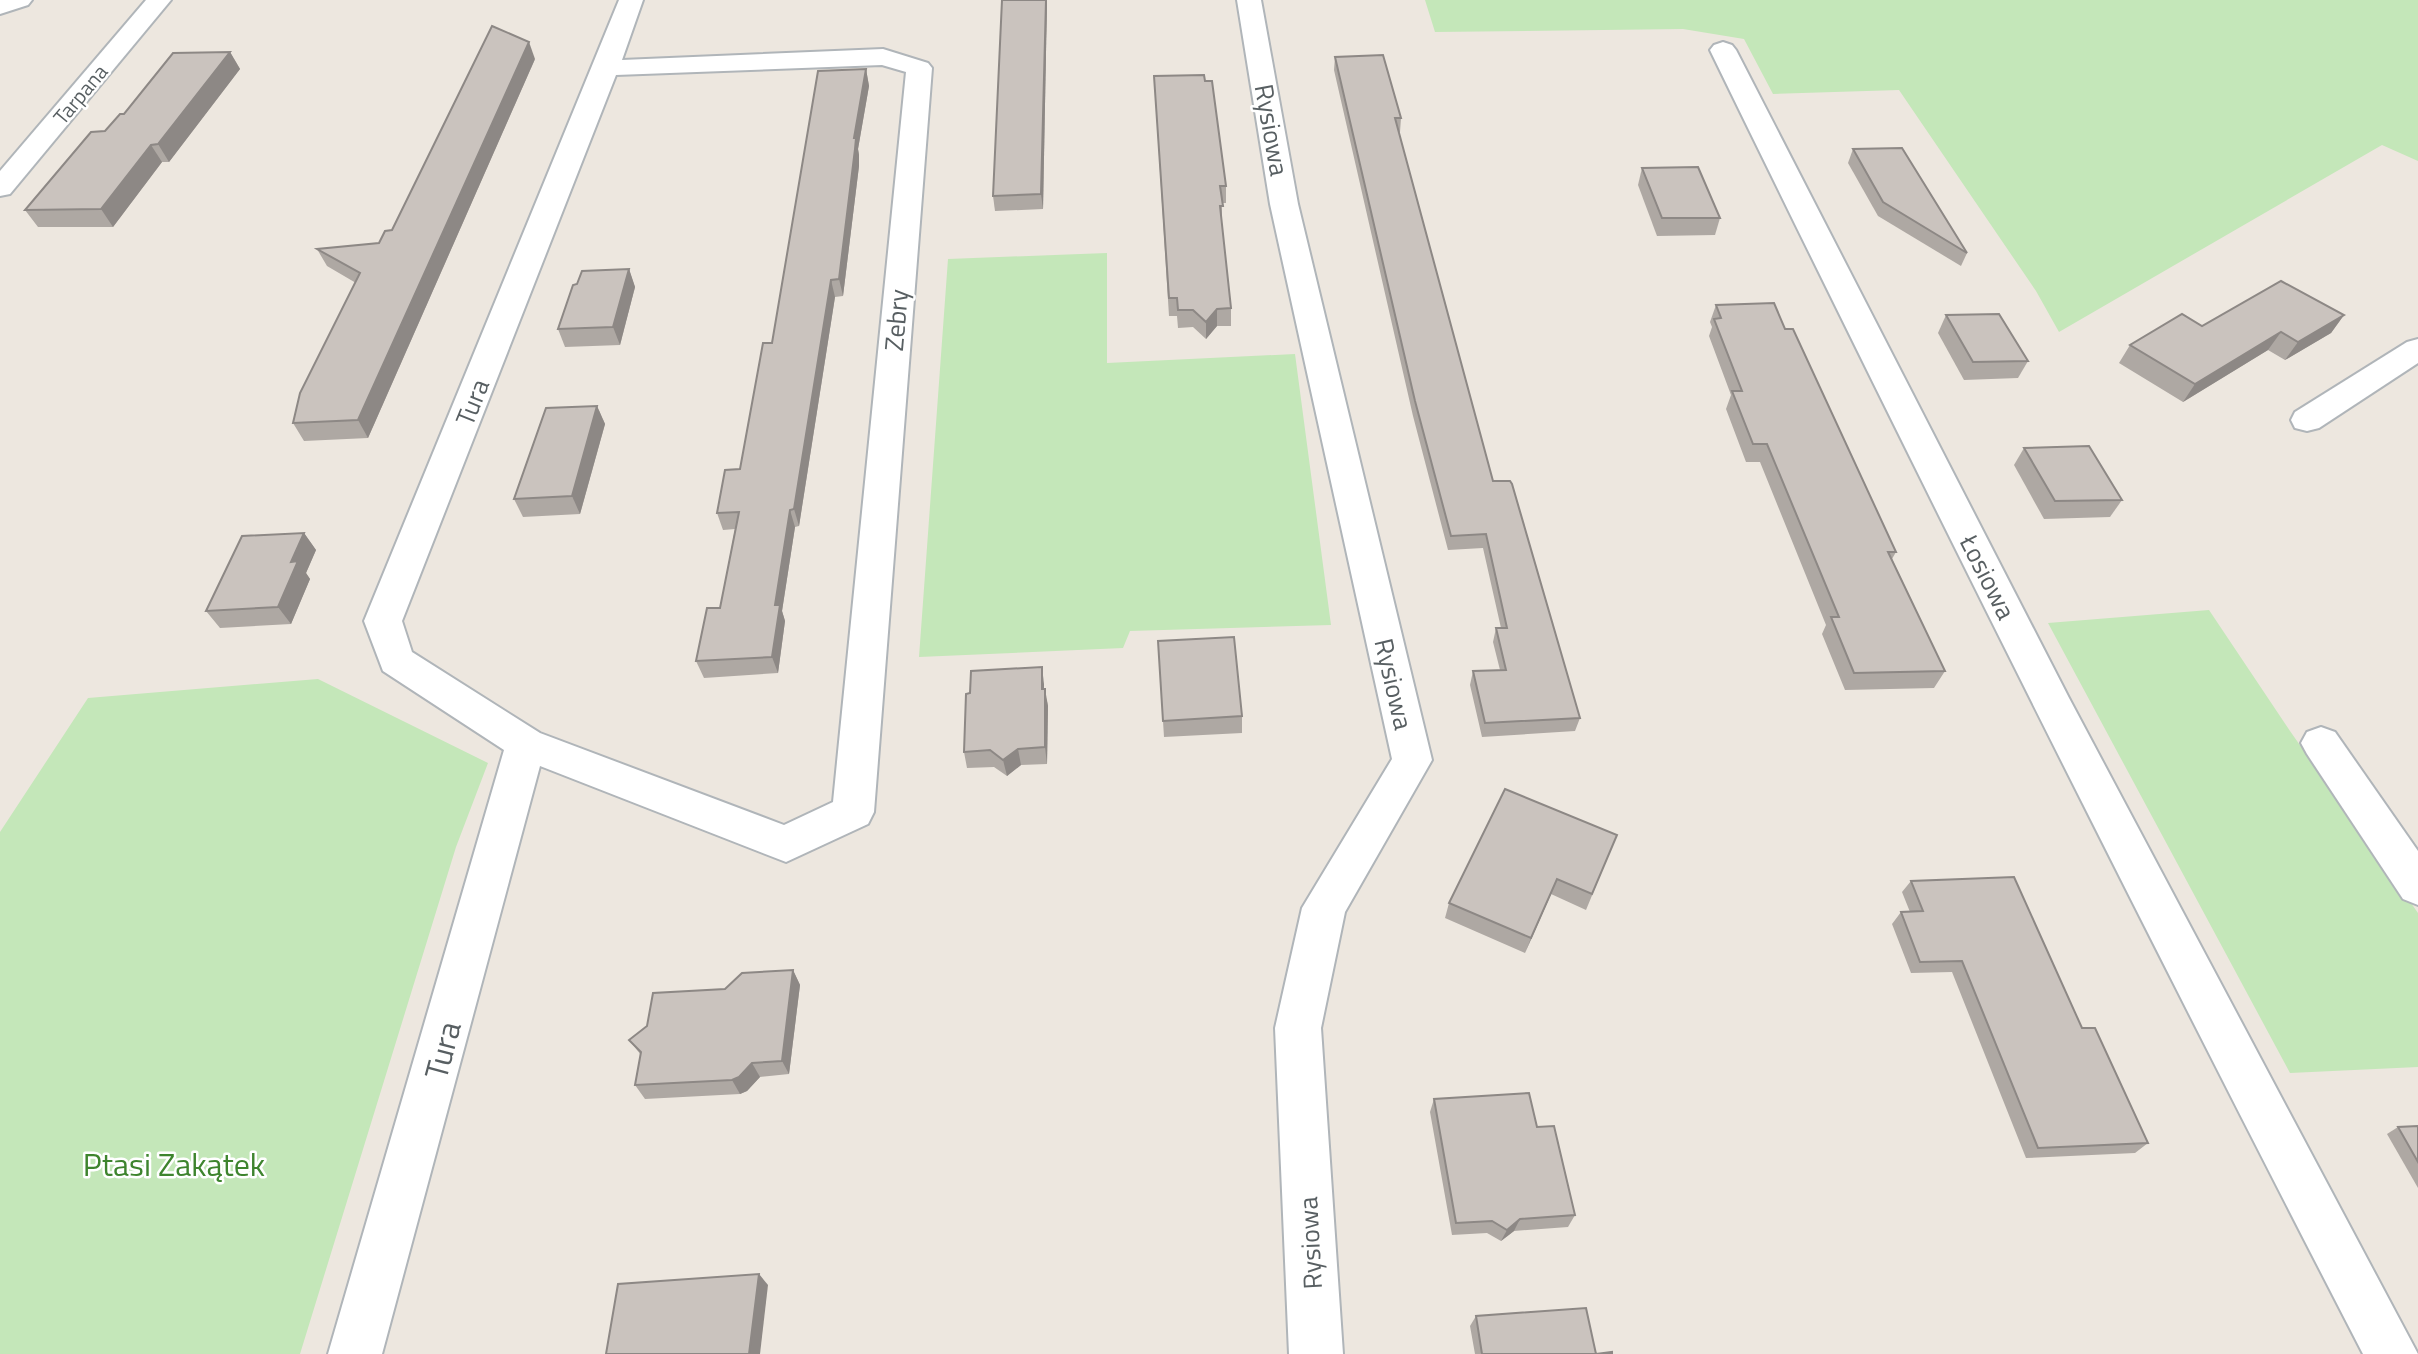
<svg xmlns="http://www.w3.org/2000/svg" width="2418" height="1354" viewBox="0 0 2418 1354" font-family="'Titillium Web',sans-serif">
<rect width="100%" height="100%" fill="#ede7df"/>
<g fill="#c4e7b9">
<path d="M 1425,0 L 2418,0 L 2418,161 L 2382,145 L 2059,332 L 2036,291 L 1899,90 L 1773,94 L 1744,39 L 1683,29 L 1435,32 Z"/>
<path d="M 1107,253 L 1107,363 L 1295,354 L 1331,625 L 1130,631 L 1123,648 L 919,657 L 948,259 Z"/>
<path d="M 2209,610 L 2290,731 L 2418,913 L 2418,1067 L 2290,1073 L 2048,623 Z"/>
<path d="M 318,679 L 488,763 L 456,847 L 300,1354 L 0,1354 L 0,832 L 88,698 Z"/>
</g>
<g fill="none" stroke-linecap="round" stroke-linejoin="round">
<g stroke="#b0b5b9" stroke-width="4">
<g id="street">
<path d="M 0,0 L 32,0 L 28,5 L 0,14 Z"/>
<path d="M 146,0 L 171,0 L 10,194 L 0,196 L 0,171 Z"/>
<path d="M 619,0 L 643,0 L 622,60 L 883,49 L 928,63 L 932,68 L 874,812 L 868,824 L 786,862 L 540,766 L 382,1354 L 328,1354 L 504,750 L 383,671 L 364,621 ZM 882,65 L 906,72 L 833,802 L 784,825 L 540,733 L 412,652 L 402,621 L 616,75 Z"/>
<path d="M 1237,0 L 1261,0 L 1298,204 L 1432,760 L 1345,912 L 1321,1028 L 1343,1354 L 1289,1354 L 1275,1028 L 1302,908 L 1392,759 L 1270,204 Z"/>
<path d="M 1723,42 L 1732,45 L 1736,50 L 2069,698 L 2418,1354 L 2363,1354 C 2140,922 1923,487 1710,50 L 1714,45 Z"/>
<path d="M 2418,339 L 2418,363 L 2319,428 L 2307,431 L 2295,428 L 2291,420 L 2295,412 L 2407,342 Z"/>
<path d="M 2321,727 L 2335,732 L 2418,851 L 2418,905 L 2403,899 L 2307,754 L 2301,743 L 2307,732 Z"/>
</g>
</g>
<use href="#street" fill="#fff" fill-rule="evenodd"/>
</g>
<g fill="#aea8a3">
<path d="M 1002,0 L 1047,0 L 1043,209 L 995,211 L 993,196 Z"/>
<path d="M 230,52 L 240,69 L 169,162 L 162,162 L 113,227 L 38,227 L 25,210 L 124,114 Z"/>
<path d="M 1335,57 L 1401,118 L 1400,132 L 1398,132 L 1493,481 L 1580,718 L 1575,731 L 1482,737 L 1470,685 L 1473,671 L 1500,670 L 1493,642 L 1496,628 L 1501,628 L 1483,548 L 1448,550 L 1413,416 L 1334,70 Z"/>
<path d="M 535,59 L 368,438 L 304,441 L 293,423 L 356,283 L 327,266 L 317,249 L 379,243 L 392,230 Z"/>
<path d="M 866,69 L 869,86 L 858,149 L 859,155 L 859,166 L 843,296 L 835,297 L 799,526 L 795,527 L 782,611 L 785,621 L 778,673 L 704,678 L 696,661 L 720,608 L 735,529 L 723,530 L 717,513 L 740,469 L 772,343 Z"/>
<path d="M 1154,76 L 1226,186 L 1226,203 L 1222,203 L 1222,224 L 1231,308 L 1231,326 L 1217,326 L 1206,339 L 1193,327 L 1178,328 L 1177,316 L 1169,316 Z"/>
<path d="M 1853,149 L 1967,253 L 1961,266 L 1878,216 L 1848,163 Z"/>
<path d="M 1642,168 L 1720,218 L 1715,235 L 1657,236 L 1638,185 Z"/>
<path d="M 629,269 L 635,287 L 620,345 L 565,347 L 558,329 L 577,284 Z"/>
<path d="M 1716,305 L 1785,329 L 1896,552 L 1892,559 L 1945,671 L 1934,688 L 1845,690 L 1822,634 L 1826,625 L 1760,462 L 1746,462 L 1726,409 L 1731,395 L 1709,336 L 1712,327 L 1710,322 Z"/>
<path d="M 1946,315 L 2028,361 L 2018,378 L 1964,380 L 1938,333 Z"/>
<path d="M 2344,315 L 2331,333 L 2285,360 L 2268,350 L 2183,402 L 2119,363 L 2130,345 L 2202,326 Z"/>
<path d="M 597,406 L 605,424 L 580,514 L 523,517 L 514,499 Z"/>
<path d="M 2024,448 L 2122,500 L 2110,517 L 2044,519 L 2014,465 Z"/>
<path d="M 304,533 L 316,550 L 306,573 L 310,579 L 291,624 L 220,628 L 206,611 Z"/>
<path d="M 1158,641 L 1242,716 L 1242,733 L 1164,737 Z"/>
<path d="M 1044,684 L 1044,689 L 1048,706 L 1047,764 L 1021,765 L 1007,776 L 994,767 L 967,768 L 964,752 Z"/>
<path d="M 1617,835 L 1586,910 L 1551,894 L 1525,953 L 1445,918 L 1449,903 Z"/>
<path d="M 1911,881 L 2082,1028 L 2148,1143 L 2135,1153 L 2026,1158 L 1952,972 L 1911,973 L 1892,924 L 1901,912 L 1910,912 L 1902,892 Z"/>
<path d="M 793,970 L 800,985 L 789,1074 L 760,1077 L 747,1091 L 740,1094 L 645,1099 L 635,1085 L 641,1055 L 629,1040 L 725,989 Z"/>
<path d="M 1434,1099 L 1537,1127 L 1575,1215 L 1568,1227 L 1514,1231 L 1501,1241 L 1487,1233 L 1452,1235 L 1430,1112 Z"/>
<path d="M 2418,1126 L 2418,1188 L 2387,1134 L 2398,1127 Z"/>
<path d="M 1476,1316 L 1596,1354 L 1612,1354 L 1475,1354 L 1470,1326 Z"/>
</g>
<g fill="#8d8885">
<path d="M 1046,0 L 1047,0 L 1043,209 L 1041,194 Z"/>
<path d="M 529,42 L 535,59 L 368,438 L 358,420 Z"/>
<path d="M 230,52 L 240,69 L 169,162 L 158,144 Z"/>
<path d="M 866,69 L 869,86 L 858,149 L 859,155 L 859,166 L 843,296 L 839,279 L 854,138 Z"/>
<path d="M 151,145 L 162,162 L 113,227 L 101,209 Z"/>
<path d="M 629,269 L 635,287 L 620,345 L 613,327 Z"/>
<path d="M 831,280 L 835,297 L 799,526 L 794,509 Z"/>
<path d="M 1217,309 L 1217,326 L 1206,339 L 1206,322 Z"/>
<path d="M 2344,315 L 2331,333 L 2285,360 L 2298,342 Z"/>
<path d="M 2281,332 L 2268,350 L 2183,402 L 2195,384 Z"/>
<path d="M 597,406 L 605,424 L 580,514 L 572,496 Z"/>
<path d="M 790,510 L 795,527 L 782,611 L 785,621 L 778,673 L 772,657 L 775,605 Z"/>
<path d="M 304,533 L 316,550 L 306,573 L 310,579 L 291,624 L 278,607 L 291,562 Z"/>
<path d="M 1042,667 L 1044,684 L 1044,706 L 1042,689 Z"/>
<path d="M 1045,689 L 1048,706 L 1047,764 L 1045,747 Z"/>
<path d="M 1018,749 L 1021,765 L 1007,776 L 1003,760 Z"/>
<path d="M 1557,879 L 1551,894 L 1525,953 L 1531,938 Z"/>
<path d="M 793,970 L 800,985 L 789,1074 L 782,1061 Z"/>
<path d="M 752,1063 L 760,1077 L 747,1091 L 740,1094 L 732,1080 Z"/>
<path d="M 1520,1219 L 1514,1231 L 1501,1241 L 1507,1230 Z"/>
<path d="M 759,1274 L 768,1285 L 760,1354 L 749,1354 Z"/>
</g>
<g fill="#cac3be" stroke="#8d8885" stroke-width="2">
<path d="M 1002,0 L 1046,0 L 1041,194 L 993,196 Z"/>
<path d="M 492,26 L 529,42 L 358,420 L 293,423 L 300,393 L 360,273 L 317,249 L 379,243 L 385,231 L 392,230 Z"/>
<path d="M 230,52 L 158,144 L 151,145 L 101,209 L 25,210 L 91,132 L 105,131 L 120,114 L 124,114 L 173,53 Z"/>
<path d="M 1383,55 L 1401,118 L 1395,118 L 1493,481 L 1510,481 L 1512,484 L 1580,718 L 1485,723 L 1473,671 L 1506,670 L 1496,628 L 1507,628 L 1486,534 L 1451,536 L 1415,401 L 1335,57 Z"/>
<path d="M 866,69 L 854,138 L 856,138 L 855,149 L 839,279 L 831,280 L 794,509 L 790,510 L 775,605 L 780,605 L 772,657 L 696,661 L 707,608 L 720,608 L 739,512 L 717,513 L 725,470 L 740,469 L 763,343 L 772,343 L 818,71 Z"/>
<path d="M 1204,75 L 1205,81 L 1212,81 L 1226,186 L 1220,186 L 1223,206 L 1220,206 L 1231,308 L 1217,309 L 1206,322 L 1193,310 L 1178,310 L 1177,298 L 1169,298 L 1154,76 Z"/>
<path d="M 1902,148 L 1967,253 L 1883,202 L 1853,149 Z"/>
<path d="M 1698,167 L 1720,218 L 1662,218 L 1642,168 Z"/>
<path d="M 629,269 L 613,327 L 558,329 L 573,285 L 577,284 L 582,271 Z"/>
<path d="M 2281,281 L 2344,315 L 2298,342 L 2281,332 L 2195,384 L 2130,345 L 2182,314 L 2202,326 Z"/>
<path d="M 1774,303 L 1785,329 L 1793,329 L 1896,552 L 1888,552 L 1945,671 L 1854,673 L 1831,617 L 1839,617 L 1767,444 L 1753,444 L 1732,391 L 1742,391 L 1714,319 L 1721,318 L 1716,305 Z"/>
<path d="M 1999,314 L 2028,361 L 1973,362 L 1946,315 Z"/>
<path d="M 597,406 L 572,496 L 514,499 L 546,408 Z"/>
<path d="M 2089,446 L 2122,500 L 2055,501 L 2024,448 Z"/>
<path d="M 304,533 L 291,562 L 298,561 L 278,607 L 206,611 L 242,536 Z"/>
<path d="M 1234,637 L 1242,716 L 1163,721 L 1158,641 Z"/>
<path d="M 1042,667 L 1042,689 L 1045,689 L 1045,747 L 1018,749 L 1003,760 L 990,750 L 964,752 L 966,694 L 970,693 L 971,671 Z"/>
<path d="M 1505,789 L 1617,835 L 1592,894 L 1557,879 L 1531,938 L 1449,903 Z"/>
<path d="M 2014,877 L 2082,1028 L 2095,1028 L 2148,1143 L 2038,1148 L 1962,961 L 1920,962 L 1901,912 L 1923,911 L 1911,881 Z"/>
<path d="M 793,970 L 782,1061 L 752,1063 L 739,1077 L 732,1080 L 635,1085 L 641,1052 L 629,1040 L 647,1026 L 653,993 L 725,989 L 742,973 Z"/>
<path d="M 1529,1093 L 1537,1127 L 1554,1126 L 1575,1215 L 1520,1219 L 1507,1230 L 1492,1221 L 1456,1223 L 1434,1099 Z"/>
<path d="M 2418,1126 L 2418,1162 L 2398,1127 Z"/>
<path d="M 759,1274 L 749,1354 L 606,1354 L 618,1284 Z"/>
<path d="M 1586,1308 L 1596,1354 L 1612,1352 L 1612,1354 L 1482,1354 L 1476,1316 Z"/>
</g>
<g text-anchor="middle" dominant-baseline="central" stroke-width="5" stroke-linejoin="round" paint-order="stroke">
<g font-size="21" fill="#585f62" stroke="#fff">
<text transform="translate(80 94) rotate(-50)">Tarpana</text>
</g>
<g font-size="26" fill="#585f62" stroke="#fff">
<text transform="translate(1272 130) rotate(80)">Rysiowa</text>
<text transform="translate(896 320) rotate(-85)">Zebry</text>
<text transform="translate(472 402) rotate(-68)">Tura</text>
<text transform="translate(1988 577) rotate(63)">Łosiowa</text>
<text transform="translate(1394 684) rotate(77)">Rysiowa</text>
<text transform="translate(1310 1243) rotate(-93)">Rysiowa</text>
</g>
<g font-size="32" fill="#585f62" stroke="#fff">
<text transform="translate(442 1050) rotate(-75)">Tura</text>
</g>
<g font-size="32" fill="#3e842e" stroke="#fff">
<text x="174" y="1164">Ptasi Zakątek</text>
</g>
</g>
</svg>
